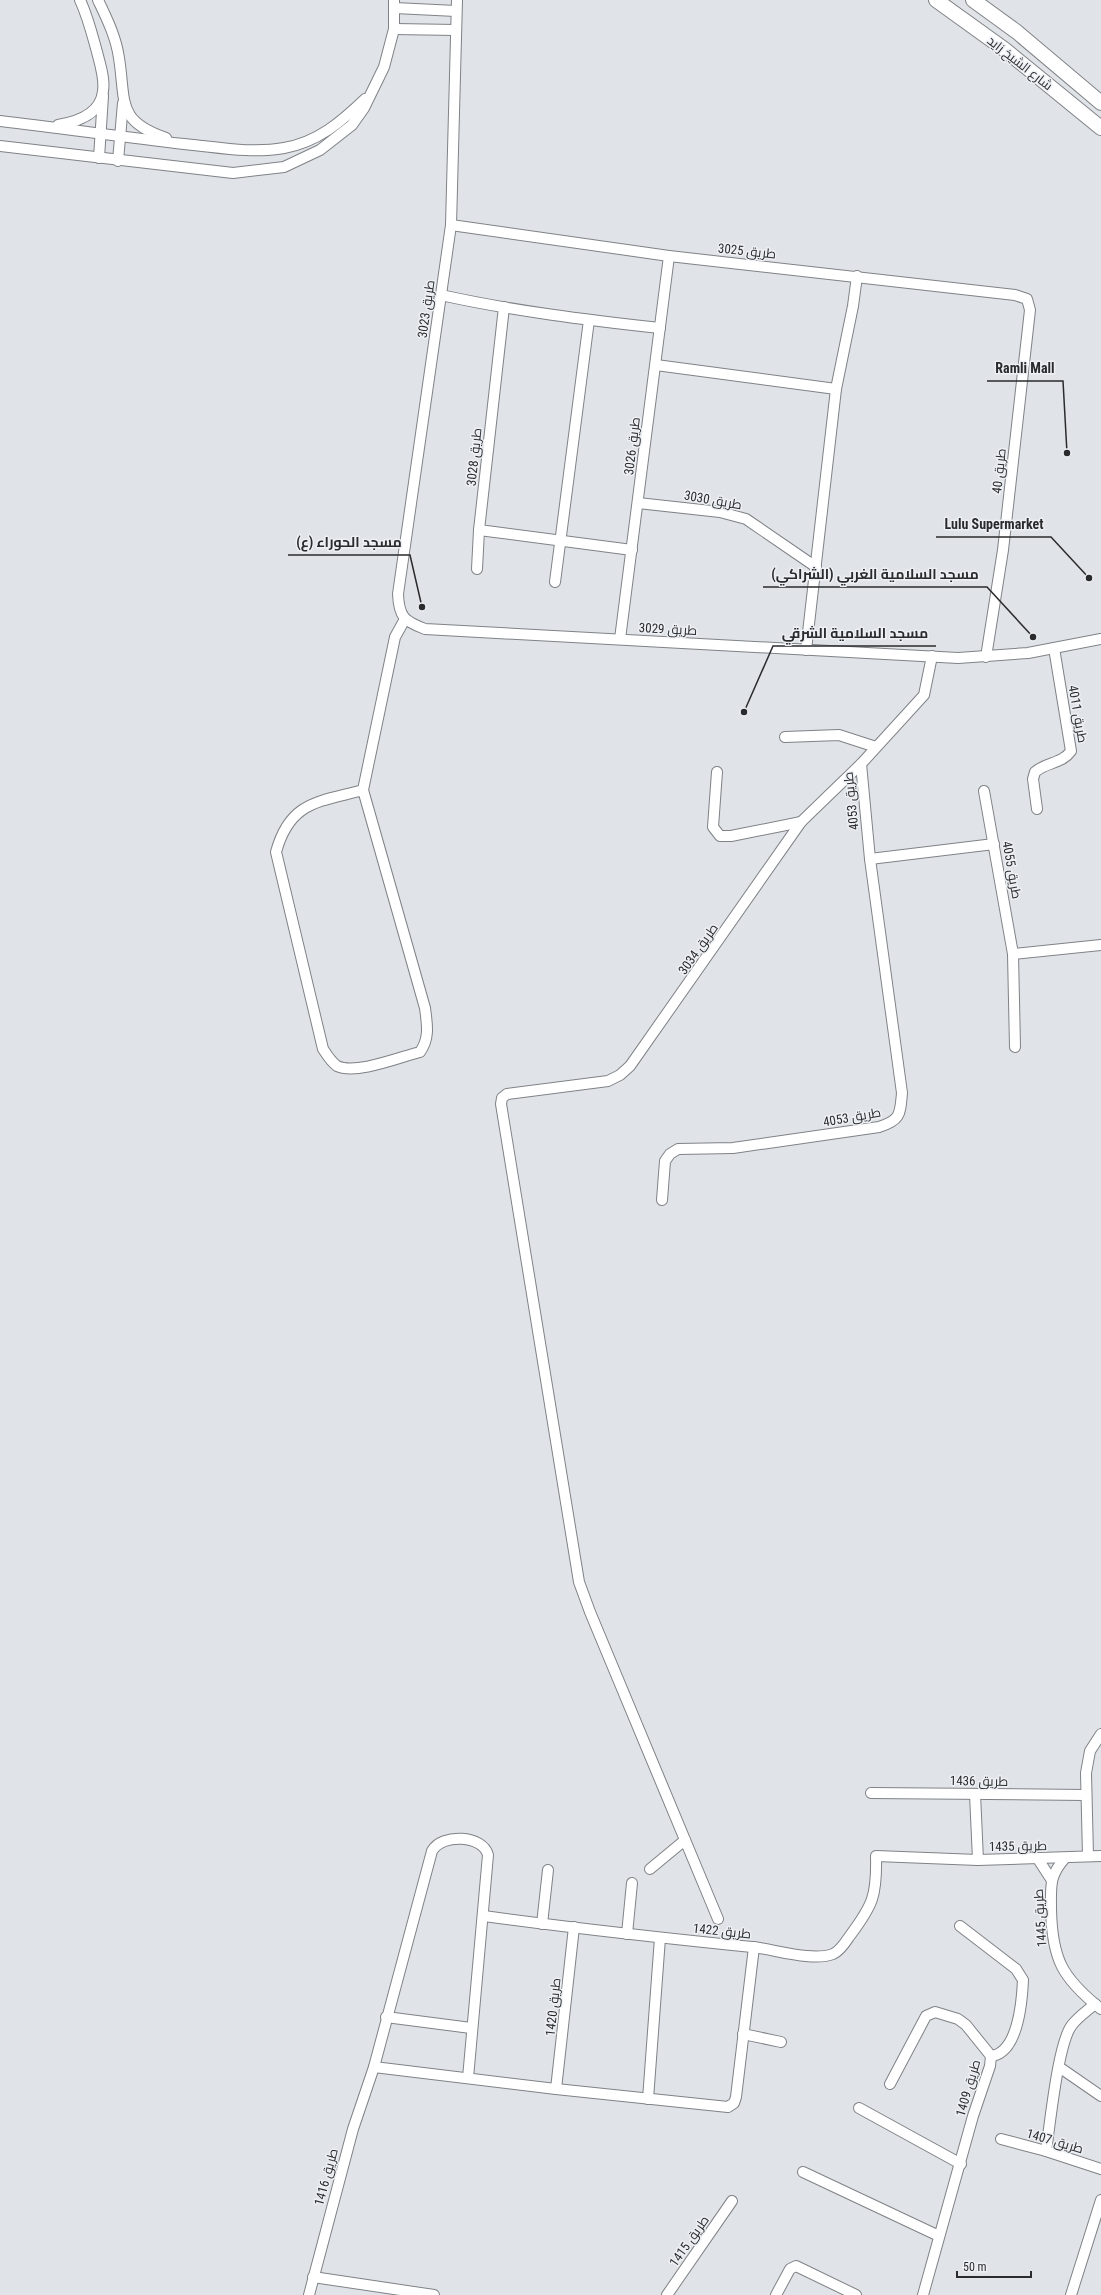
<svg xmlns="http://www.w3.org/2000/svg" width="1101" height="2295" viewBox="0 0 1101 2295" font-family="'Roboto Condensed',Cairo,sans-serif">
<rect width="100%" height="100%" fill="#e0e3e7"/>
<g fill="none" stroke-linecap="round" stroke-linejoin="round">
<g stroke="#7f8286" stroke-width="12">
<g id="street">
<path d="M 98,0 C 107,19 116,37 119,58 C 126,102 116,121 166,138"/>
<path d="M 457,0 L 451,225 L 398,594 C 399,617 404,621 425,629 L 958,658 L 1028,653 L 1101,639"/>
<path d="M 395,8 L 456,11"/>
<path d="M 394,29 L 456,30"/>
<path d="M 0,121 C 61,128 122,137 184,144 C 217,147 251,154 284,148 C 318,142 341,122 365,99"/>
<path d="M 58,125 C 76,122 101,114 103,91 C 105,79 100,64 97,52 C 92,34 88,17 80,0"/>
<path d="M 0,146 L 233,173 L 284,167 L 320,150 L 352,125 L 364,108 L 384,67 L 394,29 L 394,0"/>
<path d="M 99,158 L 103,96"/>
<path d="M 118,161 L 123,103"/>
<path d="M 451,225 L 669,256 L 1015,295 L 1027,299 L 1030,310 L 1003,550 L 986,657"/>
<path d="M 441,295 C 513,311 587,320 660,328"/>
<path d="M 504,307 L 479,530 L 632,550"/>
<path d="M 656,365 L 836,389"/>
<path d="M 638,503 L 720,512 L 746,519 L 816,567"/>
<path d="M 477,569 L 479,530"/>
<path d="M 555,582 L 589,320"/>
<path d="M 620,639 L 669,256"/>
<path d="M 806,650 L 836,389 L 853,306 L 857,276"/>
<path d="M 785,737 L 839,735 L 876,747"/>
<path d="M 717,772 L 713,827 L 720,836 L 731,836 L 801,822"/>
<path d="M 363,790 C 319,802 290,801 276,852 L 323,1049 C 327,1055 331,1062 337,1066 C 356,1075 400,1057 420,1052 C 430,1038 427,1024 425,1008 L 363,790 L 395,637 L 405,619"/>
<path d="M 984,791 L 1013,954 L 1015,1047"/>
<path d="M 1037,809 L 1033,779 L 1035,772 C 1046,762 1062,764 1071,751 L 1054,648"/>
<path d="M 870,859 L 994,844"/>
<path d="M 1013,954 L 1101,945"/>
<path d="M 662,1200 L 665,1161 L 670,1154 L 678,1149 L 733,1148 L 879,1127 C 901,1120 900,1114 902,1093 L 870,859 L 861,764"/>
<path d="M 871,1793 L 1086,1795"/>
<path d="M 975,1794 L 978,1860"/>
<path d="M 1088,1856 L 1086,1773 L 1090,1751 L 1101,1734"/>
<path d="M 1065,1858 C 1049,1876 1051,1886 1051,1909 C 1052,1959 1062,1978 1101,2009"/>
<path d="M 1038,1859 L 1051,1879"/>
<path d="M 650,1869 L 685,1840"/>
<path d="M 484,1916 C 573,1928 663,1938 752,1947 C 774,1949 812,1962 833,1954 C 840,1951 845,1943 849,1937 C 873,1905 877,1896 876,1856 L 978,1860 L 1101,1856"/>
<path d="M 718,1919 L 590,1612 L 579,1582 L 501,1104 L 502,1098 L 507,1094 L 608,1081 L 620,1075 L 630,1066 L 801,822 L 861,764 L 924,695 L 932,656"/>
<path d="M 542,1924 L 548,1870"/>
<path d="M 960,1926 L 1016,1969 L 1023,1980 C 1022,2002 1018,2053 991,2056"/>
<path d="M 627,1934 L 632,1883"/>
<path d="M 386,2017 L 471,2028"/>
<path d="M 743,2034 L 781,2042"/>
<path d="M 374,2067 L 556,2089 L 728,2107 L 734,2103 L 736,2097 L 754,1947"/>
<path d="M 1059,2067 L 1101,2096"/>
<path d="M 890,2084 L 926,2016 L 935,2012 L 958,2019 L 966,2025 L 991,2056 L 990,2066 L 973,2116 L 923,2295"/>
<path d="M 556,2089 L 574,1927"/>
<path d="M 648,2099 L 660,1938"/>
<path d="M 859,2108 L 961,2164"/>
<path d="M 1001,2139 L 1046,2151 L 1101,2169"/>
<path d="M 1046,2151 C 1050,2125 1058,2042 1072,2025 C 1078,2017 1087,2011 1095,2004"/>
<path d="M 803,2172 L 939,2236"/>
<path d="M 313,2277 L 434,2295"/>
<path d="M 309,2295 L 353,2129 L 374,2067 L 432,1851 C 442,1833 483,1835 488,1855 L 468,2078"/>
<path d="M 667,2295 L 732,2201"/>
<path d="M 776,2295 L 790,2269 L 796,2266 L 856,2295"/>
<path d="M 1071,2295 L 1101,2200"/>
</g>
</g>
<g stroke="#7f8286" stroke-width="16">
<g id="secondary">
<path d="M 936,0 L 1004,49 L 1101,128"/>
<path d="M 973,0 L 1017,32 L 1101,103"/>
</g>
</g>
<use href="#street" stroke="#fff" stroke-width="10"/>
<use href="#secondary" stroke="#fff" stroke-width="14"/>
</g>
<g text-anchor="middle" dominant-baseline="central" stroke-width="3" stroke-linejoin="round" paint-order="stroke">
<g font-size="13" fill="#2a2b2d" stroke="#edf0f5">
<text transform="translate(1020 63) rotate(38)">شارع الشيخ زايد</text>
<text transform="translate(747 251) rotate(6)">طريق 3025</text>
<text transform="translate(426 309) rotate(-82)">طريق 3023</text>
<text transform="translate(632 446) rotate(-83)">طريق 3026</text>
<text transform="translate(474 457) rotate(-84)">طريق 3028</text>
<text transform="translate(999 471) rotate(-84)">طريق 40</text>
<text transform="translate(713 500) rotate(10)">طريق 3030</text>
<text transform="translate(668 629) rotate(3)">طريق 3029</text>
<text transform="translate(1078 714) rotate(80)">طريق 4011</text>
<text transform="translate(851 801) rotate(-96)">طريق 4053</text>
<text transform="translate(1012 870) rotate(80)">طريق 4055</text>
<text transform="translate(698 949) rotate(-55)">طريق 3034</text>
<text transform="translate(852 1117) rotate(-10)">طريق 4053</text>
<text transform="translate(979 1781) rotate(1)">طريق 1436</text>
<text transform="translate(1018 1846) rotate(-1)">طريق 1435</text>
<text transform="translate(1040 1918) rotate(-94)">طريق 1445</text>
<text transform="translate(722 1931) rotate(6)">طريق 1422</text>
<text transform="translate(553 2007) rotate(-84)">طريق 1420</text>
<text transform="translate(968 2088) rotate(-74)">طريق 1409</text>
<text transform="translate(1055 2141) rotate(16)">طريق 1407</text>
<text transform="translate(326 2177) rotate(-75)">طريق 1416</text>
<text transform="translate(689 2241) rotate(-55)">طريق 1415</text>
</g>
</g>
<path fill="none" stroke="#2a2b2d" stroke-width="1.5" d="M1067 453L1063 381H987M1089 578L1051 537H936M422 607L410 555H288M1033 637L987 587H763M744 712L773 646H936"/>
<g fill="#2a2b2d" stroke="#edf0f5" stroke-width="1.5">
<circle cx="1067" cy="453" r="4"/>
<circle cx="1089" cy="578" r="4"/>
<circle cx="422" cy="607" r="4"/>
<circle cx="1033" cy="637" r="4"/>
<circle cx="744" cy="712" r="4"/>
</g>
<g font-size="14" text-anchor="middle" font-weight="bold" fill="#2a2b2d" stroke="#edf0f5" stroke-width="3" stroke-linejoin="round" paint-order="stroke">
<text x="1025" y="373">Ramli Mall</text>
<text x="994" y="529">Lulu Supermarket</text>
<text x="349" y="547">مسجد الحوراء (ع)</text>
<text x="875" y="579">مسجد السلامية الغربي (الشراكي)</text>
<text x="855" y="638">مسجد السلامية الشرقي</text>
</g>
<path d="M957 2271v6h74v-6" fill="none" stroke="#2a2b2d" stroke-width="2"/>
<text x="963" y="2271" font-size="12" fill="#2a2b2d" stroke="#edf0f5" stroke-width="3" paint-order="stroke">50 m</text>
</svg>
